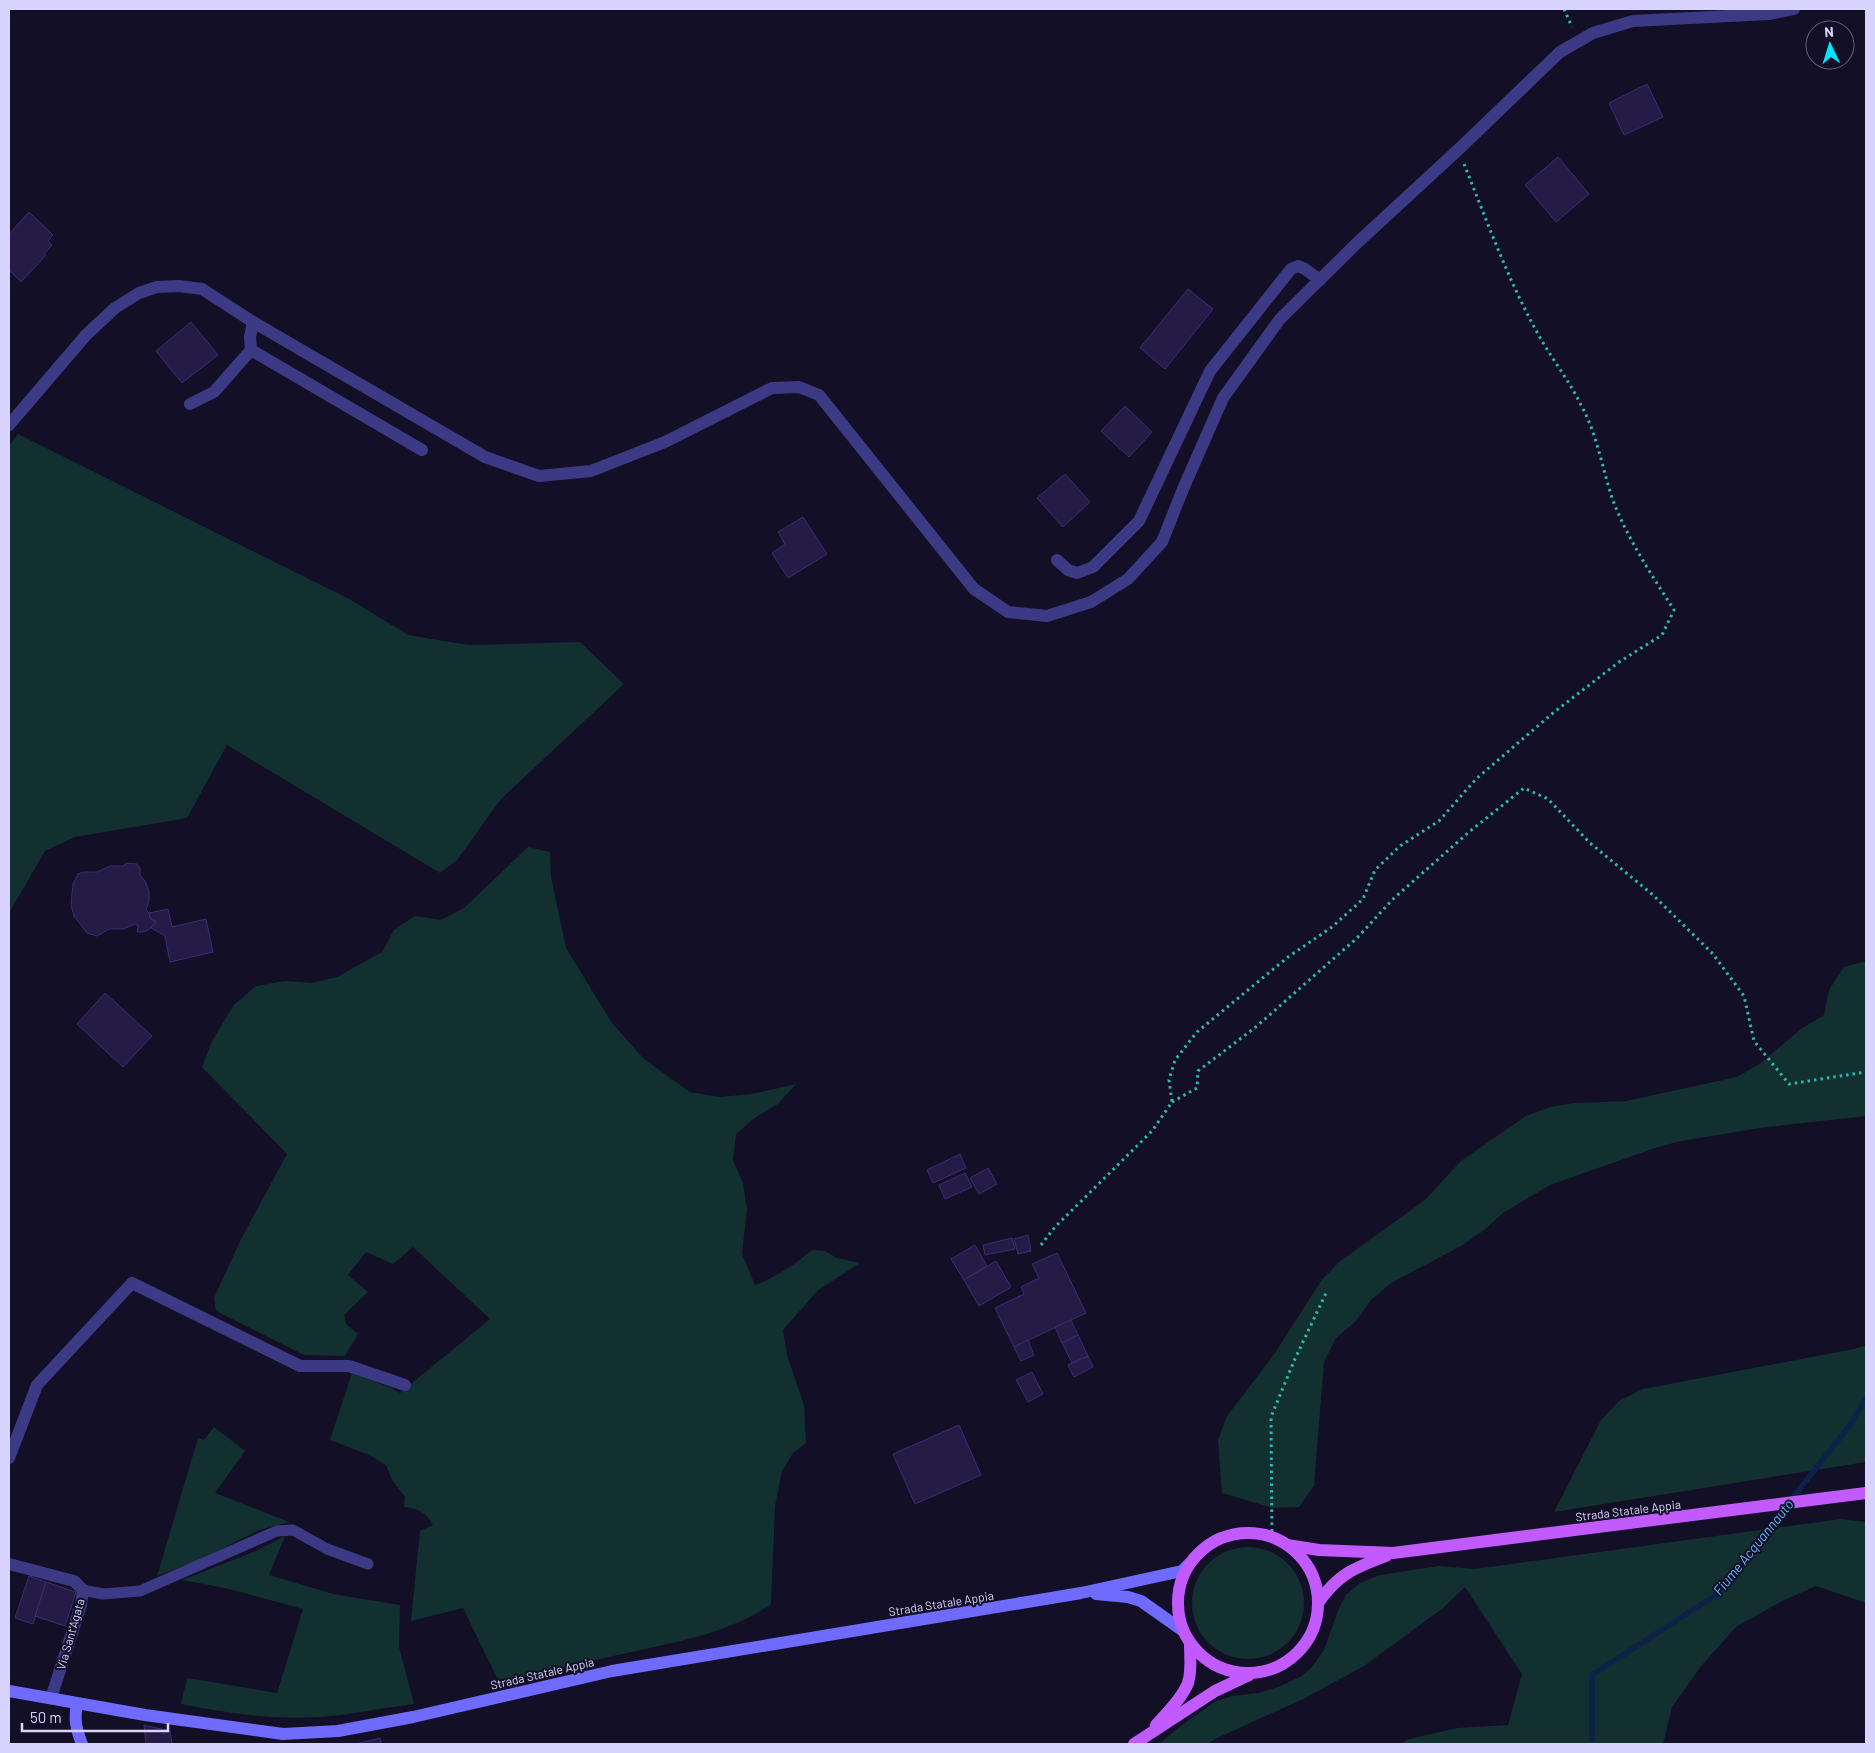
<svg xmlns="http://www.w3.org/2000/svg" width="1875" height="1753" viewBox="0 0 1875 1753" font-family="Barlow,sans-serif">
<rect width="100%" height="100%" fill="#130f26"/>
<g fill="#12302f">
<path d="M 18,434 L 351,600 L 408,635 L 468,645 L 580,642 L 624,684 L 501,799 L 457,860 L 440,873 L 227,745 L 187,818 L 75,837 L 45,851 L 9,913 L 9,446 Z"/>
<path d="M 528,847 L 550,852 L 551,877 L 566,948 L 612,1023 L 644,1059 L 690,1092 L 720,1097 L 752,1094 L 796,1084 L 778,1104 L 756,1117 L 736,1134 L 733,1160 L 743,1183 L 747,1209 L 742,1254 L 755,1285 C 776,1277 796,1264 812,1250 L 825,1251 L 837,1258 L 860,1263 L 817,1291 L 783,1330 L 787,1355 L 804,1405 L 806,1443 L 793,1453 L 782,1471 L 775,1506 L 771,1604 C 728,1634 678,1641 627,1653 C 585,1662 542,1672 500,1684 L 463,1608 L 411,1621 L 420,1531 L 433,1525 C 425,1512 418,1508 404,1507 L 405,1497 L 392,1480 L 386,1465 L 369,1455 L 330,1440 L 352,1373 L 392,1388 L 400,1393 L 490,1319 L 413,1247 L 393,1264 L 366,1252 L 348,1275 L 368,1292 L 344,1315 L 346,1324 L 358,1334 L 345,1356 L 304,1355 L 216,1311 L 214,1298 L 241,1239 L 287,1154 L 202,1067 L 212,1041 L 234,1005 L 256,986 L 285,981 L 312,983 L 337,977 L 382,952 L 394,930 L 415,916 L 441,920 L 464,908 Z"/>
<path d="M 1866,961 L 1866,1116 L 1759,1128 L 1681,1141 L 1655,1148 L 1550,1185 L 1503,1213 L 1483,1231 L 1461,1246 L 1391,1283 L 1371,1300 L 1356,1321 L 1336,1338 L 1324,1362 L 1314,1486 L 1299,1507 L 1273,1508 L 1222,1493 L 1218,1440 L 1227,1416 L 1275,1353 L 1321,1281 L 1339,1262 L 1425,1200 L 1461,1161 L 1526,1116 L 1550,1107 L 1575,1103 L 1626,1101 L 1737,1077 L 1761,1063 L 1801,1029 L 1824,1015 L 1829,990 L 1844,967 Z"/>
<path d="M 1866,1345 L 1866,1462 L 1554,1512 L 1601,1420 L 1619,1401 L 1643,1389 L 1854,1349 Z"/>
<path d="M 214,1427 L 245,1451 L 215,1493 L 289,1522 L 259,1530 L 200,1560 L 157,1576 L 198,1438 L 204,1440 Z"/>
<path d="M 1841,1519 L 1866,1522 L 1866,1603 L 1816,1586 L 1782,1601 L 1736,1627 L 1702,1665 L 1672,1707 L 1663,1744 L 1401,1744 L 1406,1740 L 1457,1728 L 1508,1725 L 1522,1674 L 1465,1587 L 1443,1608 L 1364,1666 L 1303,1699 L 1215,1739 L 1208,1744 L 1159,1744 L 1182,1725 L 1216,1701 L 1232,1696 L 1258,1693 L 1278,1687 L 1300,1677 L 1312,1667 L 1324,1650 L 1339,1608 L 1346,1595 L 1360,1583 L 1380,1575 L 1439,1566 L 1475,1569 Z"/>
<path d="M 285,1536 L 269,1575 L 333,1594 L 400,1605 L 399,1647 L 414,1704 C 382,1708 350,1715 319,1717 C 273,1720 226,1713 181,1704 L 187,1678 L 277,1693 L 303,1609 L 225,1588 L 182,1580 L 256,1551 Z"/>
<circle cx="1248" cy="1603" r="56"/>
</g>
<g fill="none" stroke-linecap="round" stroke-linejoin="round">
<path stroke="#0c2248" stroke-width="5.5" d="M 1592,1744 L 1592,1675 L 1716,1595 L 1850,1425 L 1866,1399"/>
</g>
<g fill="#241b47" stroke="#3b2d73">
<path d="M 1647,84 L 1663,117 L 1624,135 L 1609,103 Z"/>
<path d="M 1558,157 L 1589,194 L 1556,222 L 1525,185 Z"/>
<path d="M 29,212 L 53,235 L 48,241 L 52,245 L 44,254 L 46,255 L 21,282 L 9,270 L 9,234 Z"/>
<path d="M 1188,289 L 1213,309 L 1165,369 L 1140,348 Z"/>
<path d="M 191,322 L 218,355 L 182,383 L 156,351 Z"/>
<path d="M 1125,406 L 1152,432 L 1129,457 L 1101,431 Z"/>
<path d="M 1065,474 L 1090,502 L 1063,527 L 1037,498 Z"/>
<path d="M 803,517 L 827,554 L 788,578 L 772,553 L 785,544 L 778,532 Z"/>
<path d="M 127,863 L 137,864 L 140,868 L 140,875 L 145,881 L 149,891 L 149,901 L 146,910 L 149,913 L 150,918 L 156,922 L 155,924 L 147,931 L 141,932 L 137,932 L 138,926 L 135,924 L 123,929 L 109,929 L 97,936 L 87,933 L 74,916 L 71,905 L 73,884 L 78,874 L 84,872 L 97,872 L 110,866 L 123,866 Z"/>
<path d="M 168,909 L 172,927 L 206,919 L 213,952 L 170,962 L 165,936 L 151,928 L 156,922 L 150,918 L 149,913 Z"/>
<path d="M 105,993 L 152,1036 L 123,1067 L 77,1024 Z"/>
<path d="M 960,1154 L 966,1168 L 933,1183 L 927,1170 Z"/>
<path d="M 988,1168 L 997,1184 L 979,1194 L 970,1178 Z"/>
<path d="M 965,1173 L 972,1187 L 945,1199 L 939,1185 Z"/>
<path d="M 1028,1235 L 1031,1251 L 1018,1254 L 1014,1239 Z"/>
<path d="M 1012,1238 L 1015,1249 L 985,1255 L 983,1245 Z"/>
<path d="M 975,1245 L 987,1266 L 964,1280 L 951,1259 Z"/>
<path d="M 1057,1253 L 1086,1313 L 1014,1347 L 995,1308 L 1024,1294 L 1021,1287 L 1039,1278 L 1032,1264 Z"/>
<path d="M 996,1261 L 1011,1287 L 979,1306 L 964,1280 Z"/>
<path d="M 1071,1320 L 1078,1335 L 1062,1343 L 1055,1327 Z"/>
<path d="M 1078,1335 L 1088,1356 L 1072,1363 L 1062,1343 Z"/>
<path d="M 1028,1340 L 1034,1355 L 1021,1361 L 1014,1347 Z"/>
<path d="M 1088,1356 L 1093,1367 L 1074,1377 L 1068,1365 Z"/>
<path d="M 1032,1372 L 1043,1394 L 1028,1402 L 1016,1380 Z"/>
<path d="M 959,1425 L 981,1475 L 915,1504 L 893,1454 Z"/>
<path d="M 29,1576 L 46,1582 L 33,1624 L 15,1618 Z"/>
<path d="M 46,1582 L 76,1592 L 65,1626 L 35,1616 Z"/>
<path d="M 144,1725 L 170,1731 L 172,1744 L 146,1744 Z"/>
<path d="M 380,1738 L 381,1744 L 356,1744 Z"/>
</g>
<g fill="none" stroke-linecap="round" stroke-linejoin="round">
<g stroke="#2fb8b0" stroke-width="3" stroke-dasharray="2.5 4" stroke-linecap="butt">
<path d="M 1564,9 L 1572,27"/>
<path d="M 1172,1102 L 1197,1088 L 1198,1071 L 1257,1026 L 1357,938 L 1393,899 L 1469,832 L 1524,788 L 1548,799 L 1590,843 L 1653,895 L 1713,954 L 1744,996 L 1754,1041 L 1789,1084 L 1866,1072"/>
<path d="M 1041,1245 L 1055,1227 L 1152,1131 L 1172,1102 L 1169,1080 L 1175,1060 L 1197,1032 L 1288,957 L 1332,927 L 1363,899 L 1375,870 L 1400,846 L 1439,821 L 1476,779 L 1553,713 L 1619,662 L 1662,635 L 1674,610 C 1651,574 1627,538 1612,498 C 1602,467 1597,434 1581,405 C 1569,380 1551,358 1538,334 C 1508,280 1487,221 1464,164"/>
<path d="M 1272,1538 L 1271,1417 L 1294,1361 L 1326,1293"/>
</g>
<path stroke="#3d3a85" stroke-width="11" d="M 83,1590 L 103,1594 L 140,1591 L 277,1531 L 293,1530 L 327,1549 L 368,1564"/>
<g stroke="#3d3a85" stroke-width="12">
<path d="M 253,322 L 250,337 L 251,350 L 422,450"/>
<path d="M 190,404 L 214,392 L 251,350"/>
<path d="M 9,425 L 86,335 L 115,308 L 139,293 L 157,287 L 179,286 L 202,289 L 253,322 L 485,457 L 539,476 L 591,471 L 665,442 L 772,388 L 799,387 L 819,395 L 974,589 L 1008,612 L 1047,616 L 1091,602 L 1128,579 L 1162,542 L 1183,489 L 1223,398 L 1280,319 L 1357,243 L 1459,149 L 1560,52 L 1593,33 L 1633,21 L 1769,14 L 1794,9"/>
<path d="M 1057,560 L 1068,570 L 1077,573 L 1093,567 L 1139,521 L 1210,371 L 1291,269 L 1298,266 L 1305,269 L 1320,280"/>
<path d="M 9,1458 L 37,1385 L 132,1283 L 300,1366 L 349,1366 L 405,1385"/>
<path d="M 9,1564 L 74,1581 L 83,1590 L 81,1605 L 51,1698"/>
</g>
<g stroke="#6f6bff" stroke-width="12">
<path d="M 1096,1594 L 1128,1597 L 1141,1601 L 1182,1630"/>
<path d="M 9,1691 L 145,1715 L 283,1734 L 338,1731 L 413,1717 L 612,1671 L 1081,1593 L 1182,1571 L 1189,1564"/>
<path d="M 77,1704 C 74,1719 76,1729 82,1744"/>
</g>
<g stroke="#c25bff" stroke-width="12">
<circle cx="1248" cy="1603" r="70"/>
<path d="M 1287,1545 L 1319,1550 L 1393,1553 L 1866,1493"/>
<path d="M 1318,1603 C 1338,1574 1354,1568 1386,1556"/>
<path d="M 1156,1725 C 1167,1713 1182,1698 1188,1683 C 1192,1671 1190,1656 1190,1644"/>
<path d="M 1134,1744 L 1215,1691 L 1249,1675"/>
</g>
</g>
<g text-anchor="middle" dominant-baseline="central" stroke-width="4" stroke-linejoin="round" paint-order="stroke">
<g font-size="12" fill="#d9d4ff" stroke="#130f26">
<text transform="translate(1628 1510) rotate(-7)">Strada Statale Appia</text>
<text transform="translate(941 1603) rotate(-9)">Strada Statale Appia</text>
<text transform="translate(70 1634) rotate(-74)">Via Sant'Agata</text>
<text transform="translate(542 1673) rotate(-13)">Strada Statale Appia</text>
</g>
<g font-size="14" font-style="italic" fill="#62b6ff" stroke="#130f26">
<text transform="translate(1753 1547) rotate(-51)">Fiume Acquannauto</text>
</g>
</g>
<rect width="1875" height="1753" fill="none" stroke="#d9d4ff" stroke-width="20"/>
<g transform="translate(1830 45) rotate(356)"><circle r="24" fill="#130f26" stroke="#625e7d"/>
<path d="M0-4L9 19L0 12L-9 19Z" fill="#00e5ff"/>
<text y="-8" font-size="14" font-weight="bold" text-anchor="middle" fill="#d9d4ff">N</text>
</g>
<path d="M22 1723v8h146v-8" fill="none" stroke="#d9d4ff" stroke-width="2.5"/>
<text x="30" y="1723" font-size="15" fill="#d9d4ff" stroke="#130f26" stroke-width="4" paint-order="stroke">50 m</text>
</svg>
